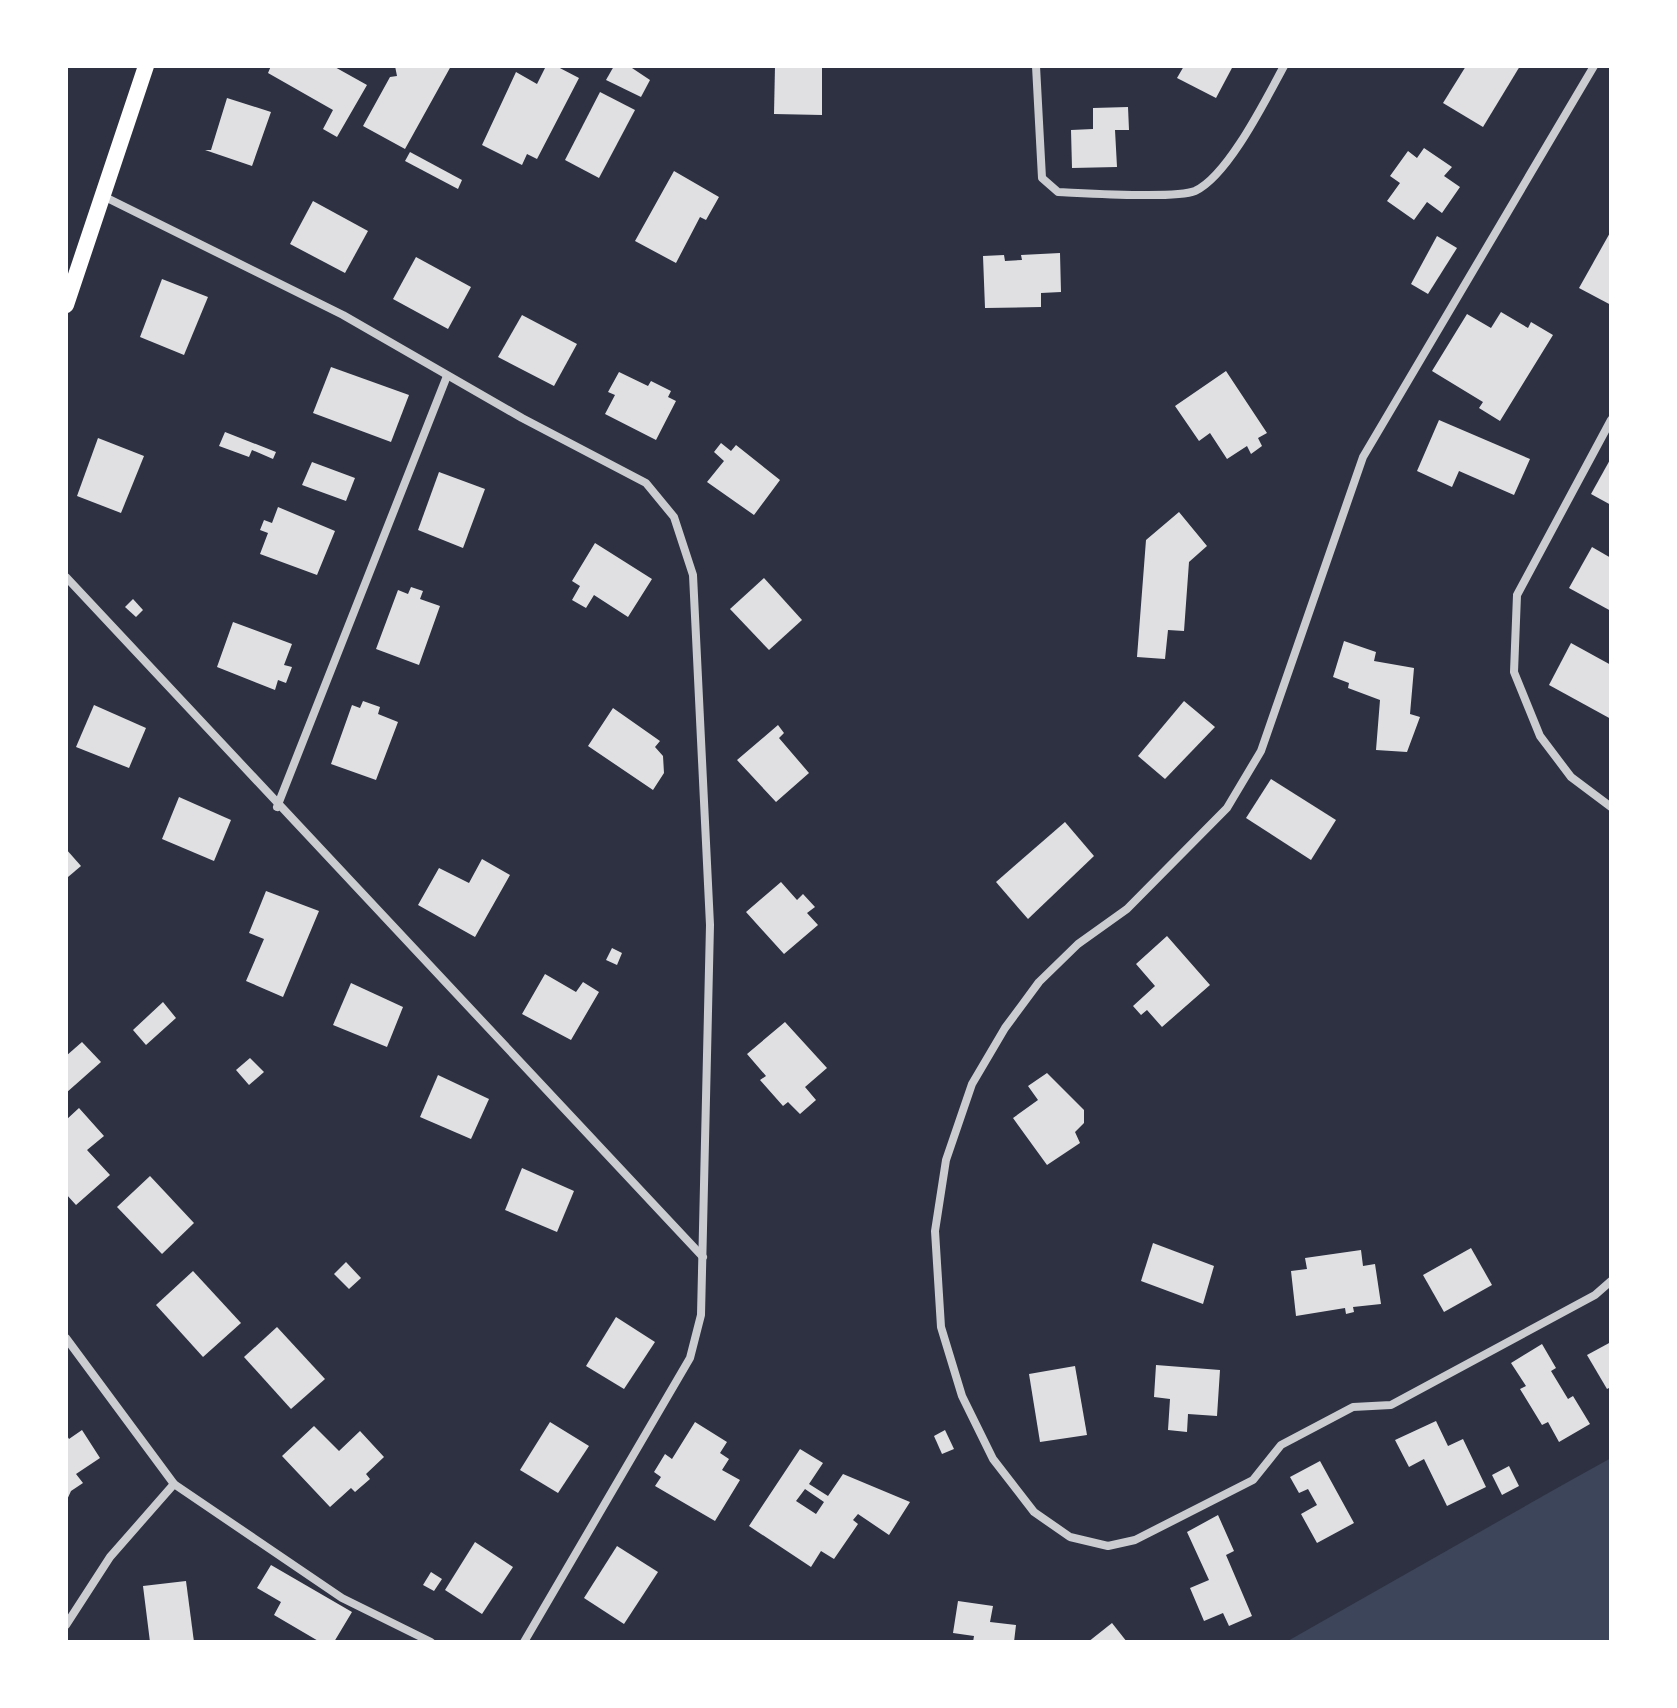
<svg xmlns="http://www.w3.org/2000/svg" width="1677" height="1708" viewBox="0 0 1677 1708" font-family="Helvetica,sans-serif">
<rect width="100%" height="100%" fill="#2d3142"/>
<path fill="#3c4559" d="M 1611,1458 L 1611,1642 L 1286,1642 L 1566,1483 Z"/>
<g fill="#e0e0e3" fill-rule="evenodd">
<path d="M 271,66 L 333,66 L 367,85 L 337,137 L 323,129 L 333,110 L 268,73 Z"/>
<path d="M 395,66 L 451,66 L 405,149 L 363,126 L 390,77 L 397,76 Z"/>
<path d="M 546,66 L 556,66 L 579,78 L 537,159 L 527,154 L 522,165 L 482,145 L 516,72 L 537,84 Z"/>
<path d="M 614,66 L 629,66 L 650,80 L 641,97 L 606,80 Z"/>
<path d="M 775,66 L 822,66 L 822,115 L 774,114 Z"/>
<path d="M 1184,66 L 1233,66 L 1216,98 L 1177,78 Z"/>
<path d="M 1466,66 L 1520,66 L 1483,127 L 1443,103 Z"/>
<path d="M 600,92 L 635,110 L 599,178 L 565,160 Z"/>
<path d="M 227,98 L 271,112 L 252,166 L 205,150 L 211,150 Z"/>
<path d="M 1128,107 L 1129,130 L 1115,130 L 1117,167 L 1072,168 L 1071,130 L 1093,129 L 1093,108 Z"/>
<path d="M 1424,148 L 1452,167 L 1444,176 L 1460,187 L 1442,213 L 1427,202 L 1414,220 L 1387,201 L 1400,183 L 1390,176 L 1408,151 L 1417,158 Z"/>
<path d="M 410,152 L 462,180 L 458,189 L 405,161 Z"/>
<path d="M 674,171 L 719,197 L 706,220 L 700,217 L 676,263 L 635,241 Z"/>
<path d="M 313,201 L 368,231 L 345,273 L 290,244 Z"/>
<path d="M 1611,231 L 1611,305 L 1579,288 Z"/>
<path d="M 1437,236 L 1457,248 L 1428,294 L 1411,284 Z"/>
<path d="M 1060,253 L 1061,292 L 1041,293 L 1041,307 L 985,308 L 983,256 L 1004,255 L 1005,261 L 1022,260 L 1021,255 Z"/>
<path d="M 416,257 L 471,287 L 448,329 L 393,299 Z"/>
<path d="M 162,279 L 208,297 L 184,355 L 140,337 Z"/>
<path d="M 1501,312 L 1528,328 L 1531,322 L 1553,335 L 1500,421 L 1479,408 L 1483,402 L 1432,371 L 1467,314 L 1491,328 Z"/>
<path d="M 522,315 L 577,344 L 554,386 L 498,357 Z"/>
<path d="M 331,367 L 409,395 L 391,442 L 313,413 Z"/>
<path d="M 1226,371 L 1267,433 L 1258,438 L 1262,446 L 1251,454 L 1247,446 L 1227,459 L 1210,433 L 1199,441 L 1175,406 Z"/>
<path d="M 619,372 L 648,386 L 651,381 L 671,391 L 668,397 L 676,401 L 656,440 L 605,414 L 615,395 L 608,392 Z"/>
<path d="M 1439,420 L 1530,459 L 1514,495 L 1459,471 L 1452,487 L 1417,471 Z"/>
<path d="M 225,432 L 276,452 L 273,459 L 252,450 L 249,457 L 219,446 Z"/>
<path d="M 98,438 L 144,456 L 121,513 L 77,496 Z"/>
<path d="M 721,443 L 731,451 L 736,445 L 780,480 L 754,515 L 707,482 L 724,461 L 714,452 Z"/>
<path d="M 1611,458 L 1611,505 L 1591,494 Z"/>
<path d="M 312,462 L 355,478 L 346,501 L 302,485 Z"/>
<path d="M 439,472 L 485,489 L 463,548 L 418,530 Z"/>
<path d="M 278,507 L 335,531 L 317,575 L 260,554 L 268,533 L 260,530 L 264,520 L 272,523 Z"/>
<path d="M 1179,512 L 1207,546 L 1189,562 L 1184,631 L 1168,630 L 1165,659 L 1137,657 L 1146,540 Z"/>
<path d="M 595,543 L 652,579 L 628,617 L 594,595 L 586,608 L 572,600 L 580,586 L 572,581 Z"/>
<path d="M 1592,547 L 1611,558 L 1611,611 L 1569,588 Z"/>
<path d="M 764,578 L 802,620 L 769,650 L 730,609 Z"/>
<path d="M 411,587 L 423,591 L 420,599 L 440,606 L 419,665 L 376,649 L 398,590 L 408,594 Z"/>
<path d="M 133,599 L 143,610 L 136,617 L 125,607 Z"/>
<path d="M 233,622 L 292,644 L 284,665 L 292,667 L 286,683 L 278,680 L 275,690 L 217,667 Z"/>
<path d="M 1344,641 L 1376,652 L 1374,661 L 1414,668 L 1410,714 L 1420,717 L 1407,752 L 1376,750 L 1380,700 L 1348,688 L 1349,683 L 1333,677 Z"/>
<path d="M 1571,643 L 1611,665 L 1611,719 L 1549,685 Z"/>
<path d="M 363,701 L 380,707 L 378,714 L 398,722 L 376,780 L 331,764 L 352,705 L 360,708 Z"/>
<path d="M 1184,701 L 1215,727 L 1165,779 L 1138,756 Z"/>
<path d="M 94,705 L 146,728 L 129,768 L 76,747 Z"/>
<path d="M 613,708 L 660,741 L 655,747 L 663,756 L 664,773 L 653,790 L 588,746 Z"/>
<path d="M 778,725 L 784,733 L 779,738 L 809,773 L 776,802 L 737,760 Z"/>
<path d="M 1271,779 L 1336,820 L 1311,860 L 1246,818 Z"/>
<path d="M 179,797 L 231,820 L 214,861 L 162,839 Z"/>
<path d="M 1065,822 L 1094,856 L 1028,919 L 996,882 Z"/>
<path d="M 66,849 L 81,866 L 68,877 L 66,875 Z"/>
<path d="M 482,859 L 510,875 L 475,937 L 418,905 L 439,868 L 469,883 Z"/>
<path d="M 781,882 L 797,900 L 803,894 L 815,907 L 807,913 L 818,925 L 784,954 L 746,912 Z"/>
<path d="M 266,891 L 319,911 L 283,997 L 246,981 L 264,939 L 249,933 Z"/>
<path d="M 1167,936 L 1210,985 L 1162,1027 L 1147,1010 L 1141,1015 L 1133,1006 L 1155,986 L 1136,964 Z"/>
<path d="M 612,948 L 622,953 L 617,965 L 606,960 Z"/>
<path d="M 545,974 L 576,992 L 583,982 L 599,992 L 571,1040 L 522,1014 Z"/>
<path d="M 351,983 L 403,1007 L 387,1047 L 333,1025 Z"/>
<path d="M 163,1002 L 176,1018 L 146,1045 L 133,1030 Z"/>
<path d="M 785,1022 L 827,1068 L 805,1087 L 816,1100 L 800,1114 L 788,1102 L 783,1106 L 760,1080 L 766,1076 L 747,1054 Z"/>
<path d="M 82,1042 L 101,1062 L 66,1093 L 66,1056 Z"/>
<path d="M 250,1058 L 264,1072 L 249,1085 L 236,1070 Z"/>
<path d="M 1047,1073 L 1084,1110 L 1084,1123 L 1075,1132 L 1080,1143 L 1047,1165 L 1013,1118 L 1038,1100 L 1028,1086 Z"/>
<path d="M 438,1075 L 489,1099 L 471,1139 L 420,1117 Z"/>
<path d="M 79,1108 L 104,1136 L 87,1150 L 110,1175 L 76,1205 L 66,1194 L 66,1120 Z"/>
<path d="M 522,1168 L 574,1191 L 557,1232 L 505,1210 Z"/>
<path d="M 150,1176 L 194,1223 L 162,1254 L 117,1207 Z"/>
<path d="M 1153,1243 L 1214,1266 L 1203,1304 L 1141,1281 Z"/>
<path d="M 1471,1248 L 1492,1285 L 1444,1312 L 1423,1275 Z"/>
<path d="M 1361,1250 L 1363,1266 L 1375,1264 L 1381,1304 L 1353,1307 L 1354,1312 L 1346,1314 L 1345,1308 L 1296,1316 L 1291,1271 L 1307,1269 L 1305,1258 Z"/>
<path d="M 346,1262 L 361,1278 L 349,1289 L 334,1274 Z"/>
<path d="M 193,1271 L 241,1323 L 203,1357 L 156,1305 Z"/>
<path d="M 616,1317 L 655,1342 L 624,1389 L 586,1366 Z"/>
<path d="M 277,1327 L 325,1379 L 291,1409 L 244,1357 Z"/>
<path d="M 1611,1342 L 1611,1387 L 1607,1389 L 1587,1355 Z"/>
<path d="M 1542,1344 L 1556,1368 L 1551,1371 L 1568,1399 L 1573,1396 L 1590,1424 L 1559,1442 L 1548,1422 L 1542,1425 L 1520,1389 L 1526,1386 L 1511,1363 Z"/>
<path d="M 1156,1365 L 1220,1370 L 1217,1416 L 1188,1414 L 1187,1432 L 1168,1430 L 1170,1399 L 1154,1397 Z"/>
<path d="M 1075,1366 L 1087,1435 L 1040,1442 L 1029,1374 Z"/>
<path d="M 1436,1421 L 1448,1446 L 1463,1439 L 1486,1487 L 1447,1506 L 1424,1459 L 1409,1467 L 1395,1440 Z"/>
<path d="M 550,1422 L 589,1446 L 558,1493 L 520,1470 Z"/>
<path d="M 695,1422 L 727,1442 L 720,1453 L 729,1459 L 722,1470 L 740,1480 L 715,1521 L 655,1486 L 661,1477 L 654,1472 L 665,1454 L 672,1459 Z"/>
<path d="M 314,1426 L 339,1451 L 360,1431 L 384,1457 L 366,1474 L 370,1479 L 355,1492 L 351,1488 L 330,1507 L 282,1456 Z"/>
<path d="M 82,1430 L 100,1458 L 76,1474 L 83,1483 L 71,1491 L 66,1502 L 66,1434 L 69,1439 Z"/>
<path d="M 945,1430 L 954,1449 L 942,1454 L 934,1436 Z"/>
<path d="M 800,1449 L 823,1463 L 809,1484 L 828,1496 L 843,1474 L 910,1502 L 889,1535 L 858,1514 L 853,1520 L 858,1524 L 834,1559 L 821,1551 L 811,1567 L 749,1526 ZM 805,1489 L 824,1502 L 816,1514 L 796,1501 Z"/>
<path d="M 1320,1461 L 1354,1523 L 1317,1543 L 1301,1514 L 1317,1505 L 1308,1489 L 1299,1493 L 1290,1477 Z"/>
<path d="M 1509,1466 L 1519,1486 L 1502,1495 L 1492,1475 Z"/>
<path d="M 1218,1515 L 1234,1551 L 1226,1555 L 1252,1616 L 1229,1626 L 1223,1613 L 1204,1621 L 1190,1588 L 1209,1580 L 1187,1532 Z"/>
<path d="M 475,1542 L 513,1567 L 482,1614 L 445,1590 Z"/>
<path d="M 617,1546 L 658,1572 L 624,1624 L 584,1598 Z"/>
<path d="M 271,1565 L 352,1612 L 334,1642 L 320,1642 L 274,1615 L 281,1602 L 257,1588 Z"/>
<path d="M 431,1572 L 442,1579 L 434,1591 L 423,1585 Z"/>
<path d="M 186,1581 L 194,1642 L 150,1642 L 143,1586 Z"/>
<path d="M 958,1601 L 993,1606 L 990,1622 L 1016,1625 L 1014,1642 L 973,1642 L 974,1636 L 953,1633 Z"/>
<path d="M 1112,1623 L 1127,1642 L 1088,1642 Z"/>
</g>
<g fill="none" stroke-linecap="round" stroke-linejoin="round">
<g stroke="#caccd0" stroke-width="8">
<path d="M 1036,66 L 1042,178 L 1058,192 C 1083,193 1176,199 1195,191 C 1228,176 1266,99 1284,66"/>
<path d="M 1594,66 L 1363,457 L 1261,751 L 1227,808 L 1127,909 L 1078,944 L 1039,982 L 1005,1028 L 972,1084 L 946,1160 L 935,1231 L 941,1327 L 962,1396 L 993,1459 L 1034,1512 L 1070,1537 L 1108,1546 L 1135,1540 L 1253,1480 L 1281,1445 L 1353,1407 L 1391,1405 L 1595,1295 L 1611,1281"/>
<path d="M 103,196 L 343,315 L 522,418 L 646,483 L 674,517 L 693,575 L 710,925 L 701,1315 L 690,1358 L 524,1642"/>
<path d="M 1611,420 L 1517,595 L 1514,672 L 1540,736 L 1571,777 L 1611,807"/>
<path d="M 66,577 L 703,1257"/>
<path d="M 277,807 L 447,376"/>
<path d="M 66,1338 L 174,1484 L 342,1598 L 431,1642"/>
<path d="M 66,1625 L 110,1557 L 174,1484"/>
</g>
<path stroke="#fff" stroke-width="16" d="M 66,305 L 146,66"/>
</g>
<rect width="1677" height="1708" fill="none" stroke="#ffffff" stroke-width="136"/>
</svg>
